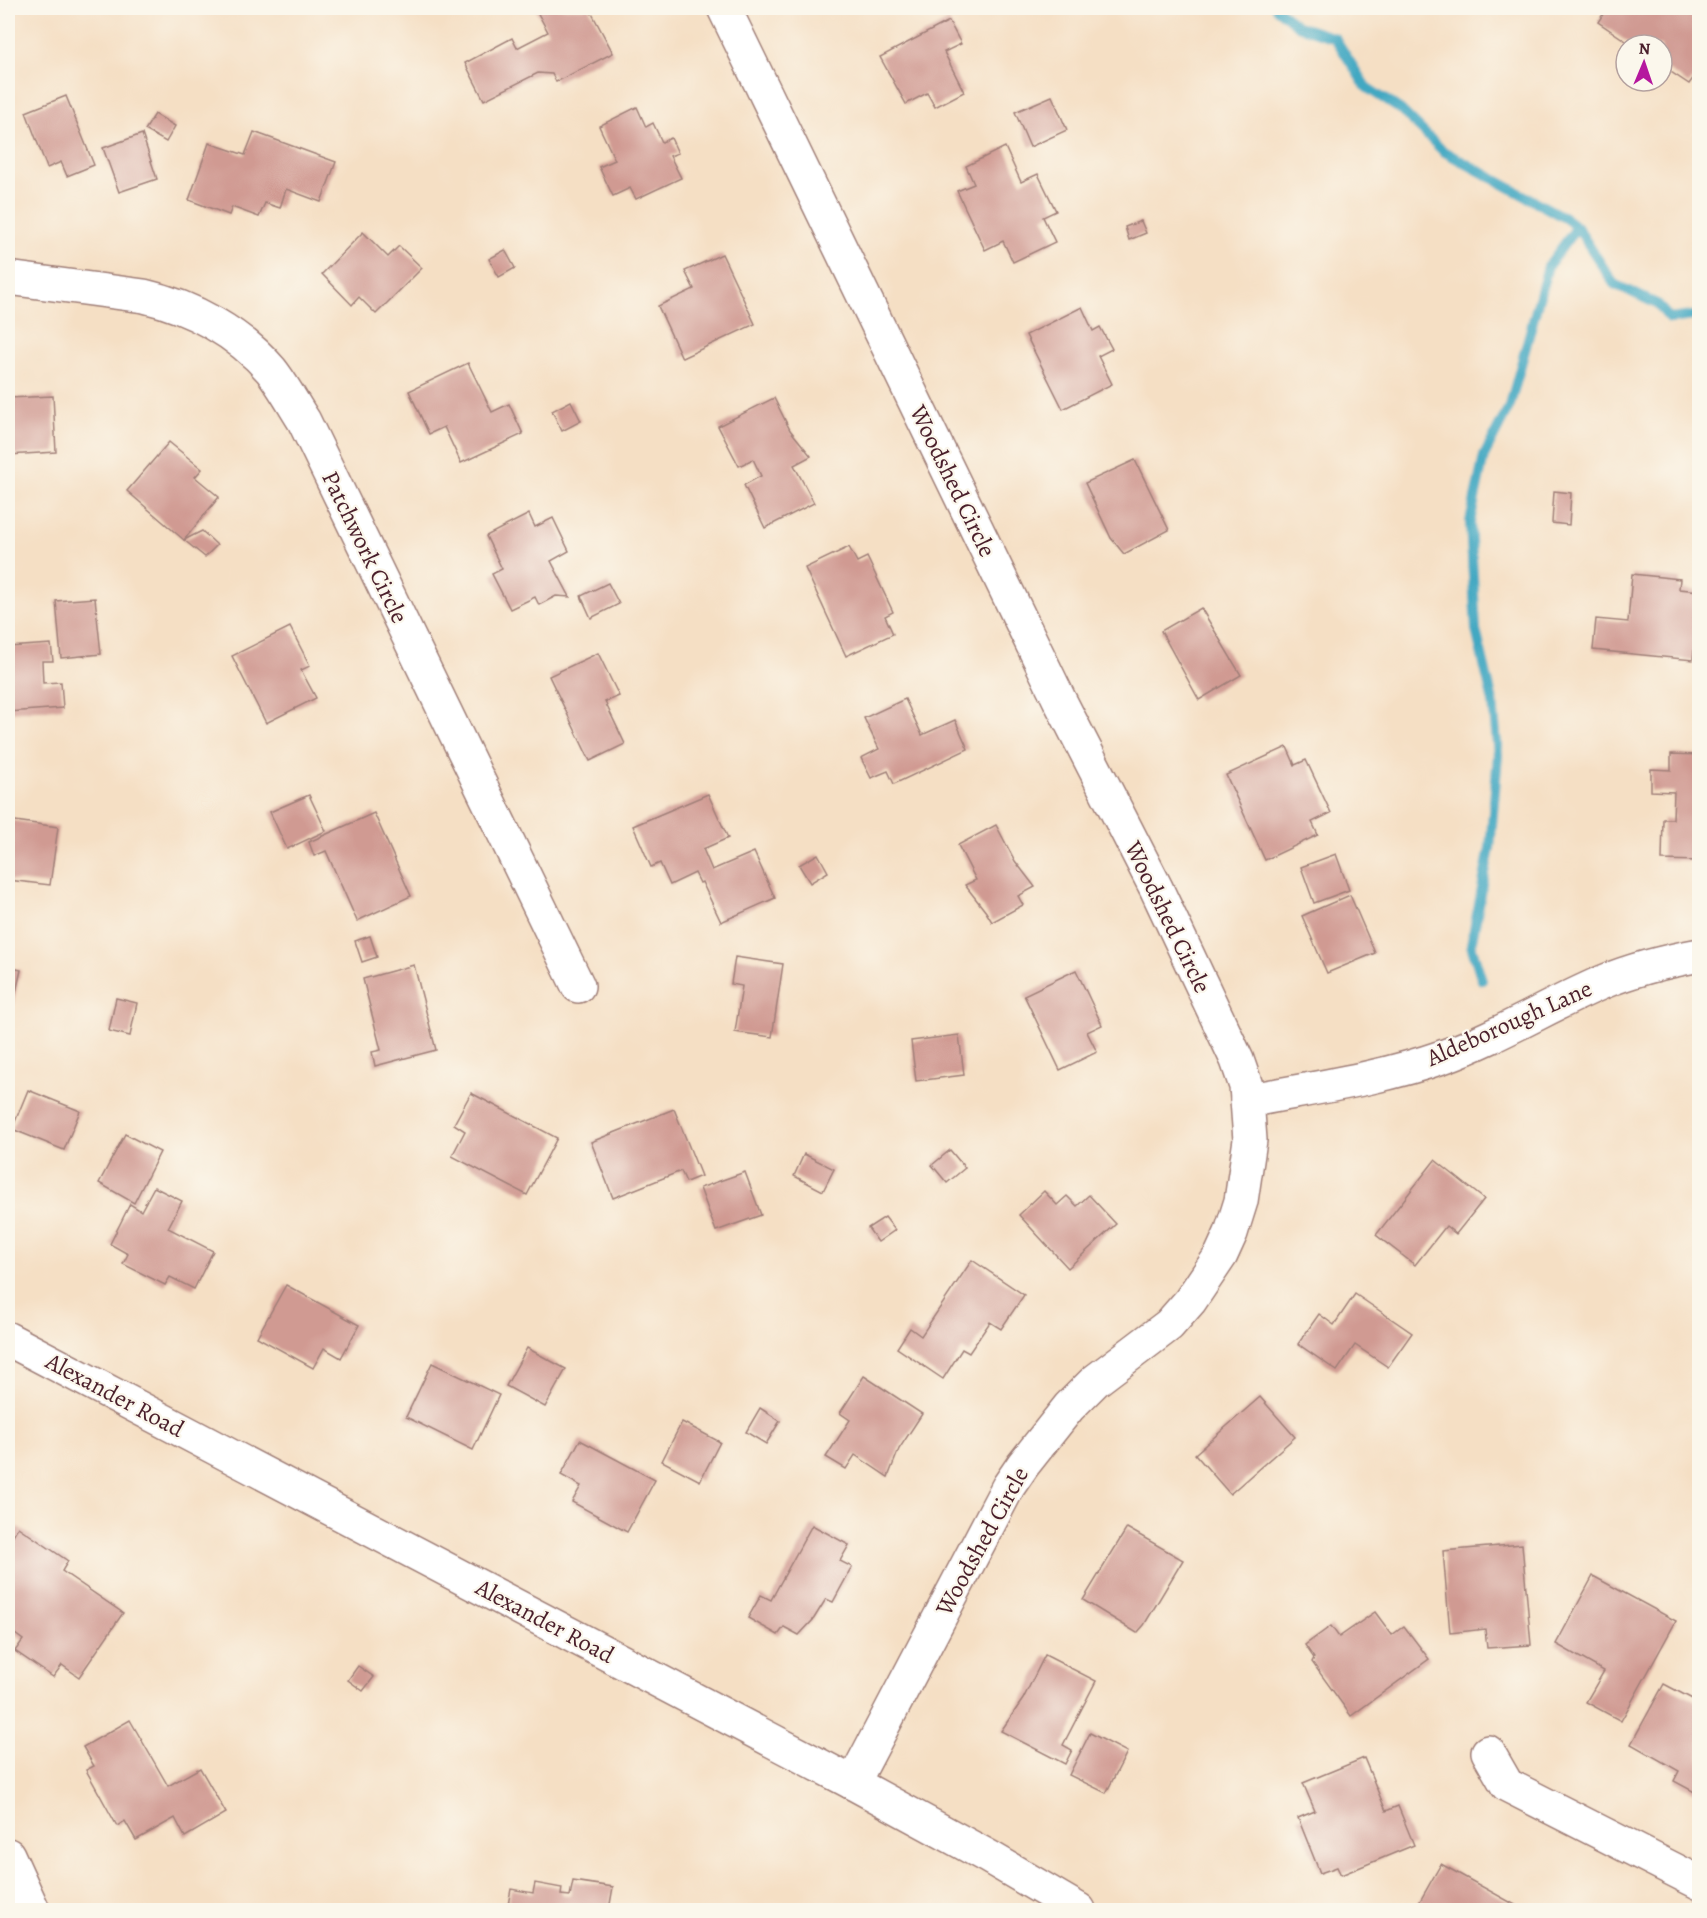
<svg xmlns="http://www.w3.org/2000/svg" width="1707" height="1918" viewBox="0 0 1707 1918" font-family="Alegreya,serif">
<rect width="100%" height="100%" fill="#fbf7ec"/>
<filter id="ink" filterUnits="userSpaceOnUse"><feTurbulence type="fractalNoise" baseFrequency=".0167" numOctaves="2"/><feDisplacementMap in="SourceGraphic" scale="12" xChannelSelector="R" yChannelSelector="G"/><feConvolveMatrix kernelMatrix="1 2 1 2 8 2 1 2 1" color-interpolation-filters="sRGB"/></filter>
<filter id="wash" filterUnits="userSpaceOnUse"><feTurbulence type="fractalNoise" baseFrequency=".008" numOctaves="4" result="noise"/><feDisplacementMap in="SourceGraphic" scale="24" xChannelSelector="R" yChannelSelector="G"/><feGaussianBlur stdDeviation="1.35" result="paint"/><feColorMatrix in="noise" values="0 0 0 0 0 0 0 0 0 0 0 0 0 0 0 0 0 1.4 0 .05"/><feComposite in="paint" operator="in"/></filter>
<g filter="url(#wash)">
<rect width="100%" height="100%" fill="#f5dfc4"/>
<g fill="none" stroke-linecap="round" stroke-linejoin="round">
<g stroke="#42a8c2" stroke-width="10">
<path d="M 1276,8 L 1298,26 L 1335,38 L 1366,87 L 1401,110 L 1443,151 L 1565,218 L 1577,227 L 1614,284 L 1657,304 L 1670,319 L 1700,315"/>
<path d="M 1482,980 L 1471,945 L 1490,848 L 1498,755 L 1493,702 L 1476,630 L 1470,522 L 1484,456 L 1510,405 L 1548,266 L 1577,227"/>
</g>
</g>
<g id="blocks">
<g fill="#d09a92">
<path d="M 535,8 L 589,8 L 613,53 L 556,82 L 552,74 L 538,73 L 484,100 L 465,63 L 512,38 L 517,48 L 548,32 Z"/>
<path d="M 1607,8 L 1662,8 L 1668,11 L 1670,8 L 1688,8 L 1700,16 L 1700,69 L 1689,84 L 1662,66 L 1662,45 L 1632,45 L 1598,22 Z"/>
<path d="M 949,21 L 961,44 L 944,52 L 964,92 L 935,107 L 927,93 L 906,104 L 880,57 Z"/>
<path d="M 66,96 L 94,165 L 67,176 L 61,162 L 47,168 L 26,112 Z"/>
<path d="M 1052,96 L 1067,130 L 1030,147 L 1015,112 Z"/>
<path d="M 637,107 L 646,127 L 653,123 L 662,142 L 671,138 L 678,153 L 670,156 L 681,178 L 636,199 L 630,188 L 613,196 L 599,167 L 615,160 L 599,126 Z"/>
<path d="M 155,114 L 175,126 L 166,142 L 145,130 Z"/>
<path d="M 254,132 L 336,162 L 321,202 L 286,189 L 280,208 L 265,203 L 259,217 L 232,207 L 229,215 L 189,200 L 209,143 L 245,155 Z"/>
<path d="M 142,134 L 157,179 L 119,192 L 103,148 Z"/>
<path d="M 1005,147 L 1021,182 L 1038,174 L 1056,211 L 1043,217 L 1055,242 L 1013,262 L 1003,241 L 985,250 L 957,191 L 974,184 L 966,166 Z"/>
<path d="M 1141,221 L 1146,233 L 1129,240 L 1125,227 Z"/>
<path d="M 363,232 L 388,257 L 399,246 L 422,268 L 376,314 L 359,297 L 352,305 L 322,274 Z"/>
<path d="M 505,250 L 515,268 L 499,277 L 489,259 Z"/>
<path d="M 722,254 L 755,324 L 682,358 L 658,306 L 694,289 L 685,271 Z"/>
<path d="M 1082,307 L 1093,331 L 1100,327 L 1112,349 L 1098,356 L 1112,384 L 1063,409 L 1026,335 Z"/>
<path d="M 468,363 L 492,412 L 509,404 L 523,434 L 461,463 L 444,427 L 429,434 L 409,391 Z"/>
<path d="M 53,396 L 56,452 L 8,455 L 8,398 Z"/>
<path d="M 774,398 L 790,430 L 811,456 L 794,465 L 814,503 L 765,528 L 744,485 L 761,476 L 753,459 L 739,466 L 718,426 Z"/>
<path d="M 571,401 L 581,421 L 562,431 L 552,411 Z"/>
<path d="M 169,442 L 202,469 L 195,477 L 219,497 L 184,540 L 127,491 Z"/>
<path d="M 1135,460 L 1169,530 L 1124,554 L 1111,538 L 1085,483 Z"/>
<path d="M 1554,491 L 1571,493 L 1569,525 L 1552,523 Z"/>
<path d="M 529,514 L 535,527 L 553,518 L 569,551 L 551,561 L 570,597 L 556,596 L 539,605 L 535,597 L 510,609 L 492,574 L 502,569 L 486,536 Z"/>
<path d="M 202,531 L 217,545 L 205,557 L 184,540 Z"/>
<path d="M 849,547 L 857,562 L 867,557 L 893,612 L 885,616 L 893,634 L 846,656 L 805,568 Z"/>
<path d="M 1632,574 L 1680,579 L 1679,589 L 1700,591 L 1693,660 L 1593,650 L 1596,619 L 1628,622 Z"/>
<path d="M 608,583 L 619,604 L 591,618 L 581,596 Z"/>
<path d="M 95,598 L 101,654 L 61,658 L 56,601 Z"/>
<path d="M 1201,608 L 1241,675 L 1199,700 L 1161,631 Z"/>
<path d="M 290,627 L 310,666 L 301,670 L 316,698 L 266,723 L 232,656 Z"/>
<path d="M 51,644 L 53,661 L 42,661 L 43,683 L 61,682 L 63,708 L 8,712 L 8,647 Z"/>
<path d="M 598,653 L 619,696 L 605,702 L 625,744 L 590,761 L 549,676 Z"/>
<path d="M 905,699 L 922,735 L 955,720 L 968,749 L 894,784 L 888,771 L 871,778 L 861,758 L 879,749 L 864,718 Z"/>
<path d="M 1287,747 L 1295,765 L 1306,760 L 1331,813 L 1312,822 L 1318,835 L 1265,860 L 1226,775 Z"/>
<path d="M 1671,754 L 1700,755 L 1700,861 L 1662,860 L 1663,819 L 1673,819 L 1674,792 L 1651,791 L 1651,769 L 1671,770 Z"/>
<path d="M 708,794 L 728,838 L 703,849 L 712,870 L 754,852 L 775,898 L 721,922 L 702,882 L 700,883 L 695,873 L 670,885 L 660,863 L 651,867 L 633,826 Z"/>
<path d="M 309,795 L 326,831 L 287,849 L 270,812 Z"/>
<path d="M 374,813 L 411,896 L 357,921 L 326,851 L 314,856 L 309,842 Z"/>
<path d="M 8,820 L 58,827 L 50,885 L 8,880 Z"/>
<path d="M 996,825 L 1015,861 L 1035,887 L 1018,896 L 1023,905 L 992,922 L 986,912 L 965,885 L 976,880 L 958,845 Z"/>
<path d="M 818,854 L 828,872 L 810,883 L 799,865 Z"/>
<path d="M 1336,854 L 1349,890 L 1314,903 L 1301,867 Z"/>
<path d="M 1350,895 L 1375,953 L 1327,973 L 1302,916 Z"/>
<path d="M 370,936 L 377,957 L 362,962 L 355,941 Z"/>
<path d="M 735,957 L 783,964 L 772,1037 L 735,1032 L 742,986 L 731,984 Z"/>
<path d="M 414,965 L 436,1050 L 375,1066 L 372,1052 L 381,1050 L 363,979 Z"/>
<path d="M 8,967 L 21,970 L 8,1027 Z"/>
<path d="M 1076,970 L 1102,1025 L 1087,1032 L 1097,1052 L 1060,1070 L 1024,995 Z"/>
<path d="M 116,998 L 137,1003 L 130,1036 L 109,1031 Z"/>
<path d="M 959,1035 L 964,1075 L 916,1081 L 911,1041 Z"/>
<path d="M 28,1090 L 80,1111 L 64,1150 L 12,1129 Z"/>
<path d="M 471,1093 L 557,1138 L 527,1195 L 452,1156 L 465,1131 L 454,1124 Z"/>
<path d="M 674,1109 L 701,1176 L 686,1182 L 681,1171 L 613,1198 L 591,1142 Z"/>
<path d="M 125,1134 L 160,1152 L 134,1203 L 99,1183 Z"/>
<path d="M 950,1150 L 965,1168 L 947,1183 L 932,1165 Z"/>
<path d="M 804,1154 L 834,1169 L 823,1191 L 794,1176 Z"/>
<path d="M 1435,1160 L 1484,1199 L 1456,1234 L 1446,1226 L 1415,1265 L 1376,1235 Z"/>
<path d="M 745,1172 L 761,1215 L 716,1231 L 700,1188 Z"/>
<path d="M 154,1187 L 182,1201 L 168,1228 L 213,1251 L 194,1289 L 170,1277 L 165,1285 L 123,1264 L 128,1254 L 110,1244 L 130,1204 L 141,1211 Z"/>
<path d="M 1044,1191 L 1057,1205 L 1067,1196 L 1077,1206 L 1089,1195 L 1116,1224 L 1068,1268 L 1019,1215 Z"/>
<path d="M 885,1217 L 895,1230 L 878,1242 L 868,1228 Z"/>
<path d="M 972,1260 L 1024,1295 L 1001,1329 L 990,1322 L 969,1353 L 962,1349 L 943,1379 L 897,1348 L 910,1328 L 921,1336 Z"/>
<path d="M 286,1285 L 359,1325 L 341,1358 L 324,1348 L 313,1368 L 257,1337 Z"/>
<path d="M 1355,1294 L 1412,1333 L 1388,1367 L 1355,1345 L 1337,1371 L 1298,1344 L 1319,1314 L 1334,1325 Z"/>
<path d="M 527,1348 L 566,1369 L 545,1407 L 506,1386 Z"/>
<path d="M 432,1363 L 499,1395 L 473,1450 L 406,1417 Z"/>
<path d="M 864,1376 L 922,1414 L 899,1449 L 888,1477 L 855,1455 L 846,1469 L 826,1457 L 850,1420 L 840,1413 Z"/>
<path d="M 1260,1397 L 1295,1437 L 1230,1494 L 1195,1454 Z"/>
<path d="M 760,1408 L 780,1421 L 766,1444 L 746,1432 Z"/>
<path d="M 682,1422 L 720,1442 L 700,1481 L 662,1461 Z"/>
<path d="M 580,1440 L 655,1480 L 627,1532 L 572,1502 L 581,1486 L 561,1475 Z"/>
<path d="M 812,1525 L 849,1545 L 840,1561 L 852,1567 L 833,1602 L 826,1599 L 813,1620 L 799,1635 L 784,1627 L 778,1635 L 748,1618 L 761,1595 L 771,1600 Z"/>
<path d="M 18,1527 L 68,1561 L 62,1571 L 123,1613 L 79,1677 L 62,1665 L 53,1677 L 15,1651 L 23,1640 L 11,1631 L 8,1636 L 8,1543 Z"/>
<path d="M 1127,1528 L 1183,1560 L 1144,1625 L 1137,1633 L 1083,1600 Z"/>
<path d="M 1522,1544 L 1531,1645 L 1487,1648 L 1485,1629 L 1450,1633 L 1443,1551 Z"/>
<path d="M 1593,1576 L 1676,1621 L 1621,1721 L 1586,1702 L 1604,1671 L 1556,1644 Z"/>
<path d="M 1375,1612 L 1392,1635 L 1404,1626 L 1429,1659 L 1351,1716 L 1312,1662 L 1314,1658 L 1305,1645 L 1331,1626 L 1339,1637 Z"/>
<path d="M 1045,1655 L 1096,1681 L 1063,1745 L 1072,1750 L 1065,1764 L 1001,1731 L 1023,1699 Z"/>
<path d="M 358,1666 L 374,1677 L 363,1691 L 348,1680 Z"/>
<path d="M 1664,1684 L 1700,1703 L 1700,1795 L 1674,1781 L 1679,1771 L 1631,1744 Z"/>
<path d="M 130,1720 L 168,1786 L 200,1768 L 226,1813 L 185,1837 L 175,1818 L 136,1840 L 125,1821 L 117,1826 L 86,1770 L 94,1766 L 83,1747 Z"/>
<path d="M 1090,1733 L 1127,1752 L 1106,1793 L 1069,1775 Z"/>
<path d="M 1364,1758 L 1386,1811 L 1398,1806 L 1414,1845 L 1341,1875 L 1337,1867 L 1320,1873 L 1298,1818 L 1315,1811 L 1303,1783 Z"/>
<path d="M 1441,1864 L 1519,1907 L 1517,1910 L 1415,1910 Z"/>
<path d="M 573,1881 L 613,1887 L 609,1910 L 507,1910 L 511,1889 L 533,1893 L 535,1883 L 562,1888 L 561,1895 L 570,1896 Z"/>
</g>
</g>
</g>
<g filter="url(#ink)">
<use href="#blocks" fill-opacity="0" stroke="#a07f78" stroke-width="1.5"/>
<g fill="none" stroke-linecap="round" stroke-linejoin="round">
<g stroke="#a07f78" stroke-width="36">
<g id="minor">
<path d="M 724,8 L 1059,699 L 1156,888 L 1237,1060 L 1246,1086 L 1250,1140 L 1241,1201 L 1231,1233 L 1221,1255 L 1190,1301 L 1169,1325 L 1095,1381 L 1069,1407 L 1023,1465 L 1008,1487 L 853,1783"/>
<path d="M 8,278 L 144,296 C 192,307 239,333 271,370 C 283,385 293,404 304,421 L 578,986"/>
<path d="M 1247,1101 C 1312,1088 1380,1079 1442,1057 C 1498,1037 1549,1005 1603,982 C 1634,969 1667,961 1700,955"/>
<path d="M 1488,1752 L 1507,1785 L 1700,1883"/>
<path d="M 8,1855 L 33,1910"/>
</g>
</g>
<g stroke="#a07f78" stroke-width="36">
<path id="tertiary" d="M 8,1339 L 853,1783 L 989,1857 L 1079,1910"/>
</g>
<use href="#minor" stroke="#fff" stroke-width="33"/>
<use href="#tertiary" stroke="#fff" stroke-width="33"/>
</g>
</g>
<g text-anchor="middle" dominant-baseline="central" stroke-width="4.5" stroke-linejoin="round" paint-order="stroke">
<g font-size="24" fill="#4a1f2b" stroke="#fbf7ec">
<text transform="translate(953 481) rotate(64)">Woodshed Circle</text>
<text transform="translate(365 547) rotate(64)">Patchwork Circle</text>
<text transform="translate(1168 917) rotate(64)">Woodshed Circle</text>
<text transform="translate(1509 1023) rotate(-24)">Aldeborough Lane</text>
<text transform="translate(115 1395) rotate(28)">Alexander Road</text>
<text transform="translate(982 1541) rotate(-61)">Woodshed Circle</text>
<text transform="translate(545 1621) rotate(28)">Alexander Road</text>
</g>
</g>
<rect width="1707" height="1918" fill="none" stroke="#fbf7ec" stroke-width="30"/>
<g transform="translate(1644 63) rotate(2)"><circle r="28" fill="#fbf7ec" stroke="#b4a19f" stroke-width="1.5"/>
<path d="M0-4.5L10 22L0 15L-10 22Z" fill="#b5179e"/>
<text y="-9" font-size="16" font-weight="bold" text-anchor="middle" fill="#4a1f2b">N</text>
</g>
</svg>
